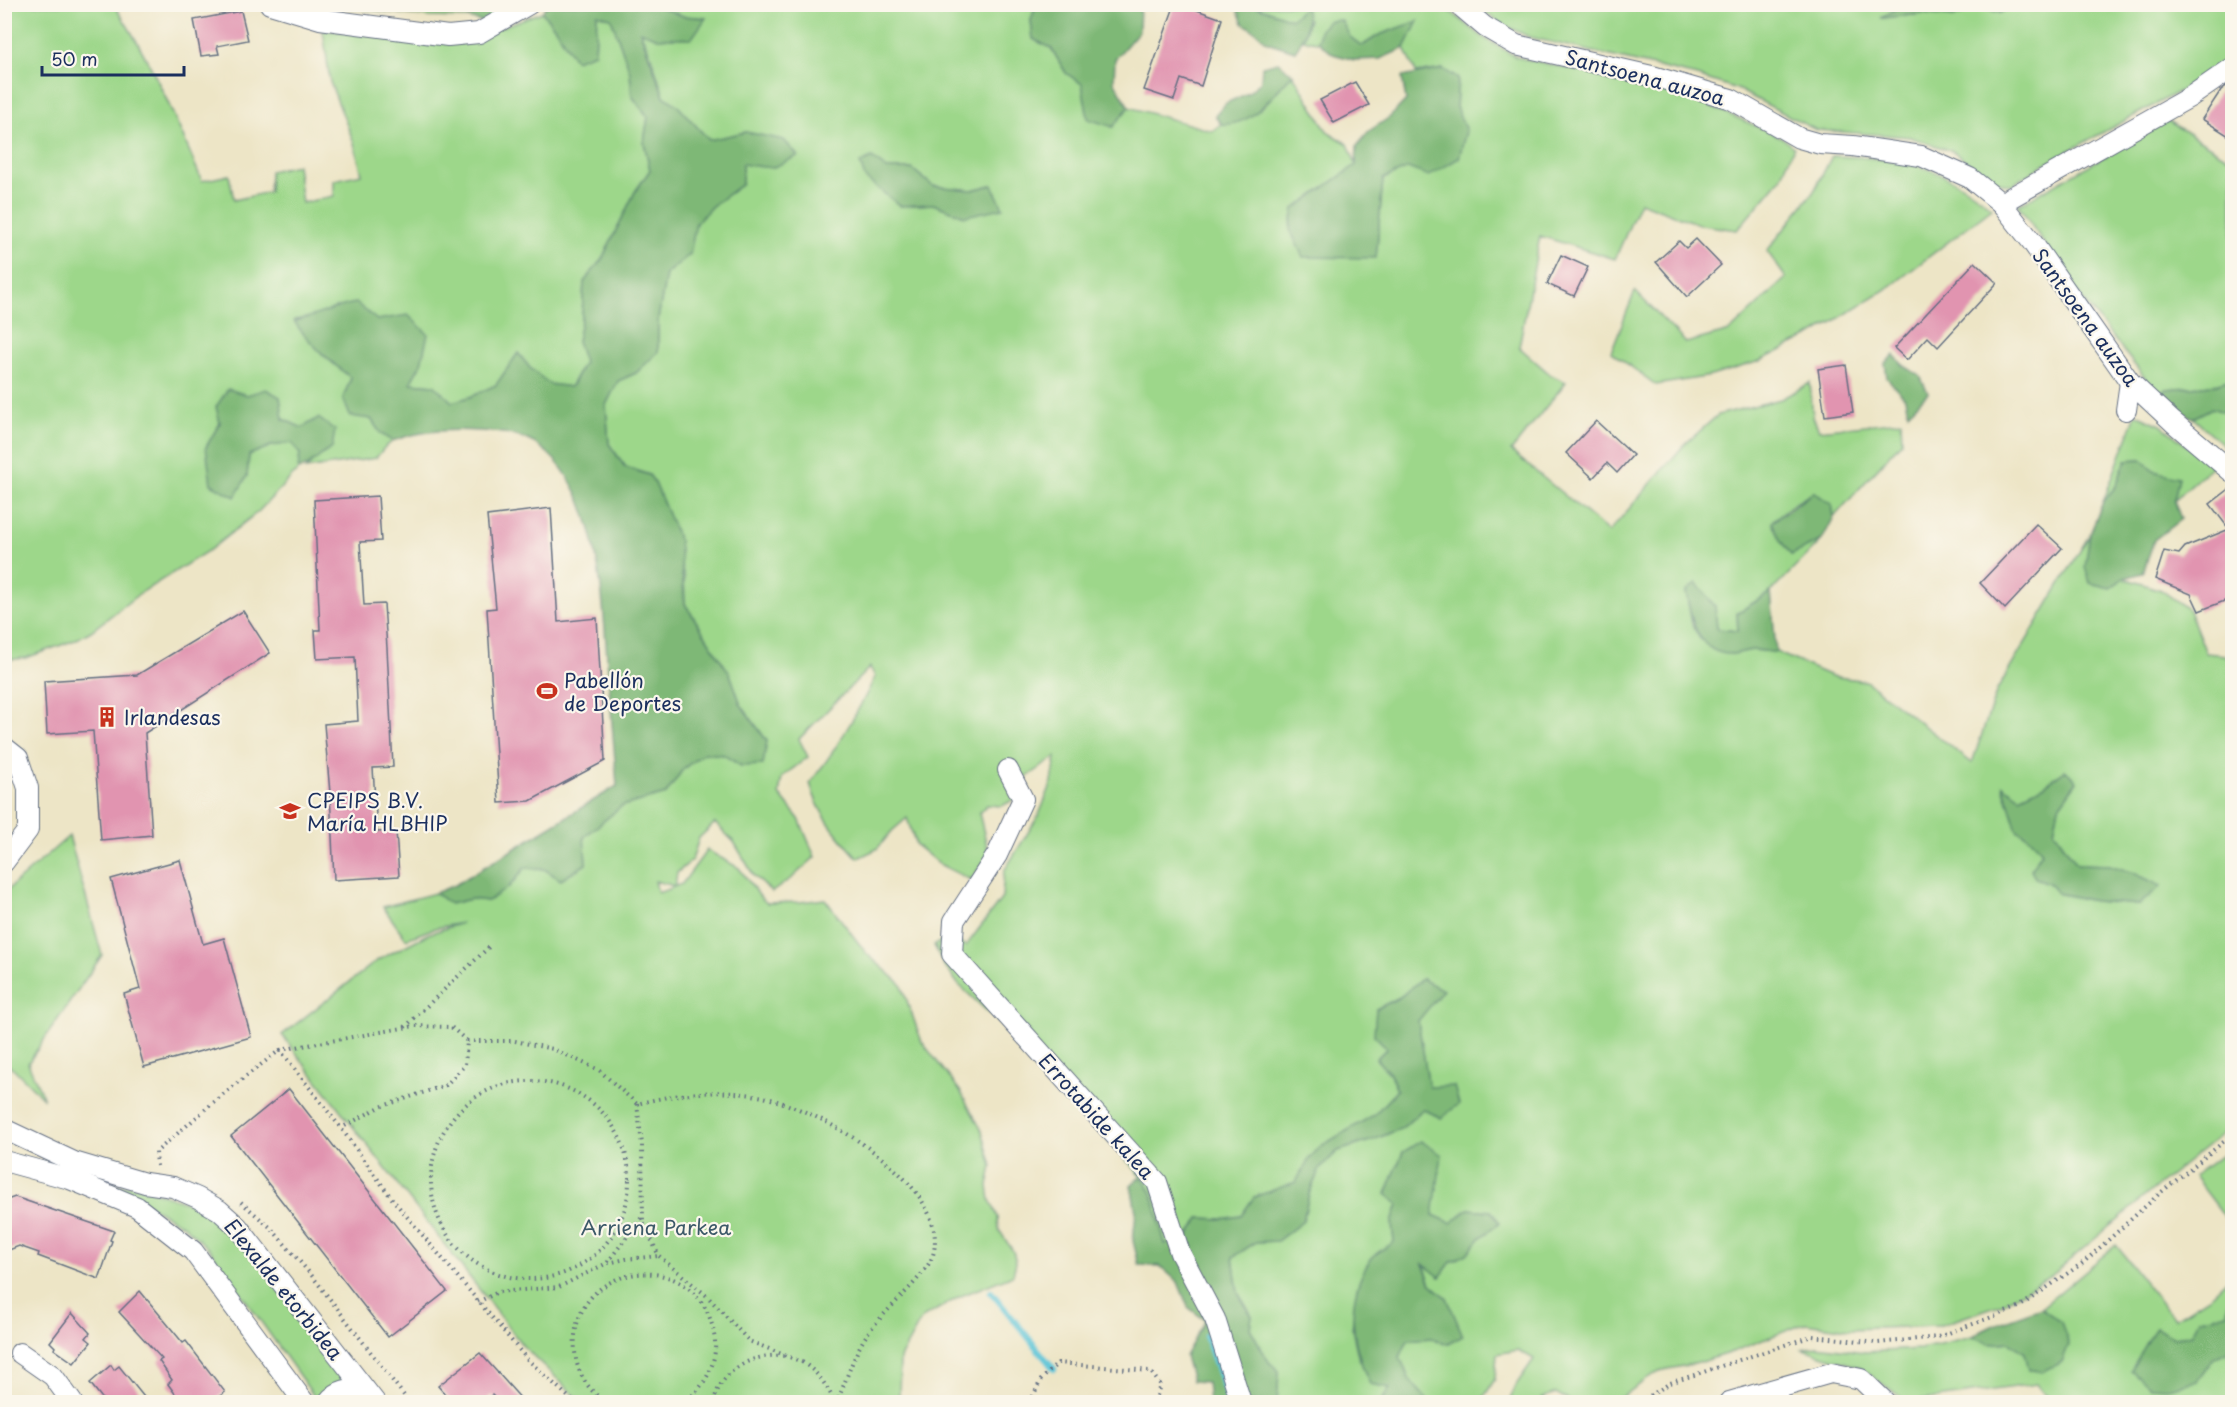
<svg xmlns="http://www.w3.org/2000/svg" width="2237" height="1407" viewBox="0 0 2237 1407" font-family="'Playpen Sans',sans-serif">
<rect width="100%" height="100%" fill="#fbf7ec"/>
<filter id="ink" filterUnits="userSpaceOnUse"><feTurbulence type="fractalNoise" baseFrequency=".0167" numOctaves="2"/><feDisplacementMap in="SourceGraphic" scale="12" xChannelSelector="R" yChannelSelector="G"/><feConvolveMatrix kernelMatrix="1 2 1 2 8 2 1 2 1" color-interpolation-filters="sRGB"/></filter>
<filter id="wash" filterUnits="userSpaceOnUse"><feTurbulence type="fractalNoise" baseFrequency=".008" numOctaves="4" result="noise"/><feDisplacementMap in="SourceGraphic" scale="24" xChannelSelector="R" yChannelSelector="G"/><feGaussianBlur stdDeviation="1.35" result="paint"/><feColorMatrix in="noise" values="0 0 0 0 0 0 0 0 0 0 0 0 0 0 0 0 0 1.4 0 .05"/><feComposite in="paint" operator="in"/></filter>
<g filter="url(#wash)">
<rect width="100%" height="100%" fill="#ede5c6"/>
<g fill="#9dd78a" stroke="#5c8374" stroke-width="1.5" fill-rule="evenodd">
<path d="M 2014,4 L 2232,5 L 2232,56 L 2180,91 L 2046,163 L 2012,185 L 1994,181 L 1954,152 L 1910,137 L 1816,130 L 1737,89 L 1697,76 L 1529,37 L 1500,23 L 1475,5 L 1902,5 L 1882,18 L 1923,14 L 1956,17 L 1979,7 L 2000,13 Z"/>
<path d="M 5,5 L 114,5 C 152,60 176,120 202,181 L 229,175 L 234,200 L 269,192 L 270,171 L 297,165 L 302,203 L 334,196 L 334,180 L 362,174 L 354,143 L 330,82 L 323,30 L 458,43 L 542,12 L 555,28 L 595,53 L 597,14 L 611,18 L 630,72 L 632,96 L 648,117 L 644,142 L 650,170 L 635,192 L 602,259 L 584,282 L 582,316 L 577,341 L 584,362 L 570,387 L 549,384 L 530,368 L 518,353 L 496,385 L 470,397 L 452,402 L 434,385 L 410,383 L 421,364 L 377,320 L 337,307 L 314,317 L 294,320 L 323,355 L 351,378 L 343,398 L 371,419 L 381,434 L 393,441 L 384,448 L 376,458 L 306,469 L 315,457 L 332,448 L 302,428 L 283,419 L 280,397 L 220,423 L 206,447 L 247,476 L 249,455 L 271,446 L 292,443 L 300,454 L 298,470 L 259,511 L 211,549 L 139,594 L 91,631 L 75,640 L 26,658 L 5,660 L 4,220 L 10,214 L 4,172 Z"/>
<path d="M 325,5 L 473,5 L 468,18 L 429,17 Z"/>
<path d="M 659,5 L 1036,5 L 1031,20 L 1033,39 L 1051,48 L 1066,73 L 1082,84 L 1085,96 L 1112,127 L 1129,107 L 1212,131 L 1221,124 C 1255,126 1271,95 1293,74 L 1327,131 L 1348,144 L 1356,165 L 1294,209 L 1303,257 L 1376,257 L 1383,179 L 1408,168 L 1466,131 L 1456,107 L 1458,79 L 1443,69 L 1416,73 L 1405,48 L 1417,22 L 1379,35 L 1362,46 L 1350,37 L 1341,20 L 1320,30 L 1318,42 L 1303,40 L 1309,19 L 1291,19 L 1255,6 L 1234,5 L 1442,5 L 1484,38 L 1516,57 L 1648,86 L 1701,102 L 1781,137 L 1794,147 L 1781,178 L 1737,230 L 1701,225 L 1640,202 L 1615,259 L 1540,236 L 1519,347 L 1551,375 L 1566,382 L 1511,451 L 1609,532 L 1684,445 L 1718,415 L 1781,399 L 1810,383 L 1813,417 L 1819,430 L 1901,421 L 1902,441 L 1834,517 L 1832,505 L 1814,492 L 1792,505 L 1772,521 L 1791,555 L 1822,540 L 1771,592 L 1737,613 L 1738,631 L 1717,629 L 1715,606 L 1686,592 L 1692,624 L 1700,639 L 1731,654 L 1752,650 L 1776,652 L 1831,676 L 1866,681 L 1972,763 L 1997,690 L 2090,534 L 2086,567 L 2110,588 L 2124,578 L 2161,590 L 2189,610 L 2206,653 L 2225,655 L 2232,661 L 2232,1126 L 2156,1187 L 2051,1276 L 1999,1305 L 1938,1326 L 1848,1329 L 1806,1323 L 1735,1351 L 1698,1363 L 1659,1371 L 1623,1396 L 1609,1402 L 1572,1402 L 1556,1393 L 1542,1398 L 1550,1402 L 1509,1402 L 1516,1385 L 1534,1359 L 1518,1350 L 1497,1354 L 1495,1379 L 1481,1402 L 1429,1402 L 1409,1379 L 1400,1357 L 1408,1340 L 1431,1338 L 1448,1344 L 1462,1336 L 1447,1298 L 1431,1284 L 1423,1262 L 1440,1277 L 1451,1262 L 1467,1254 L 1481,1237 L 1500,1223 L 1491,1211 L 1468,1209 L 1451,1223 L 1433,1215 L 1403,1152 L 1386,1194 L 1398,1204 L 1392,1223 L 1394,1242 L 1357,1288 L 1352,1329 L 1359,1360 L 1391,1388 L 1381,1402 L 1277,1402 L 1279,1371 L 1269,1362 L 1250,1328 L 1252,1316 L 1238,1293 L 1233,1257 L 1256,1242 L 1277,1241 L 1303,1221 L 1309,1194 L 1320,1168 L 1338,1151 L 1373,1140 L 1402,1128 L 1423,1109 L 1429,1088 L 1418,1021 L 1422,979 L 1400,997 L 1376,1009 L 1387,1048 L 1376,1059 L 1390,1074 L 1397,1090 L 1374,1115 L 1321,1146 L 1309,1159 L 1296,1182 L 1254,1197 L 1241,1216 L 1221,1219 L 1199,1218 L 1189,1235 L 1165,1244 L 1152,1193 L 1141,1176 L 1012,1035 L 958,984 L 943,964 L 934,945 L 949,937 L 966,946 L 1002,898 L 1004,871 L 1039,815 L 1052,782 L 1056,757 L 1020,782 L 1015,799 L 1002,806 L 987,805 L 979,813 L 989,854 L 971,880 L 939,864 L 916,845 L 907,818 L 892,831 L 877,849 L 858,858 C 837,835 818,814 810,783 C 836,750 856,716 875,677 L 870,667 L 799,739 L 808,757 L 782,777 L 779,794 L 799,819 L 815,857 L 793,877 L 772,892 L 754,876 L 734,842 L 715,823 L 699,838 L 692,860 L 677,873 L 675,886 L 655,881 L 658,893 L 682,884 L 707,850 L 739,868 L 761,898 L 767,903 L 800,902 L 825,899 L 867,954 L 901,984 L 922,1042 L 960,1091 L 982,1131 L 992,1166 L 988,1186 L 990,1200 L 998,1217 L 999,1230 L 1013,1251 L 1016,1262 L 1013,1275 L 961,1296 L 922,1318 L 900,1358 L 899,1397 L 901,1402 L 584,1402 L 571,1392 L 523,1346 L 282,1035 L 378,960 L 428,934 L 462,923 L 435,928 L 406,939 L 383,907 L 435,893 L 450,904 L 471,899 L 488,901 L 509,887 L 525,868 L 544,869 L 586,864 L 584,837 L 622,806 L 666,794 L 683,769 L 704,753 L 724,755 L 741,766 L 767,741 L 741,705 L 730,674 L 685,604 L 684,576 L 665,509 L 655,483 L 649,475 L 626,467 L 609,444 L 606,405 L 618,381 L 636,373 L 658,352 L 658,319 L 666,274 L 690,254 L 695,223 L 712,206 L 742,184 L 742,164 L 772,167 L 746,132 L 709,140 L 677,105 L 664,96 L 651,56 L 640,30 L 706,18 L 683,16 L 660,7 ZM 872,158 L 887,169 L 912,169 L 933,186 L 972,190 L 991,185 L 965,216 L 933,204 L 900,206 ZM 2065,770 L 2077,781 L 2059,806 L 2054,831 L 2077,864 L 2110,865 L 2139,905 L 2094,901 L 2057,893 L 2049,883 L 2035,877 L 2031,868 L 2042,852 L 2033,840 L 2017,830 L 2003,786 L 2020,797 L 2043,786 Z"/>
<path d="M 2168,121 L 2232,160 L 2232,379 L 2213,385 L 2166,389 L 2157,393 L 2076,291 L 2018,205 Z"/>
<path d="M 1832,156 C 1896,158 1942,163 1992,208 L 1891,286 L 1812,335 L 1760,361 L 1711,376 L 1656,385 L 1611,352 L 1635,291 L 1686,343 L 1730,331 L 1786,278 L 1767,251 L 1814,191 Z"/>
<path d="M 2212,408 L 2229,414 L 2232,420 L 2232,453 L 2193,418 Z"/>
<path d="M 2136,414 L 2161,425 L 2212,466 L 2174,500 L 2178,477 L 2157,472 L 2141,459 L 2126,460 L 2116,486 L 2103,502 Z"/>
<path d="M 69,836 L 102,955 L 28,1063 L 44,1099 L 14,1069 L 5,1063 L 5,892 Z"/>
<path d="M 2232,1147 L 2232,1226 L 2194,1176 Z"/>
<path d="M 115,1185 L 138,1186 L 192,1204 L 217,1218 L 243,1240 L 367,1402 L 318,1402 L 211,1251 L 184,1226 Z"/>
<path d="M 2116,1245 L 2174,1319 L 2209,1297 L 2232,1275 L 2232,1293 L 2229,1297 L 2227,1313 L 2200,1319 L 2191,1335 L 2174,1337 L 2156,1327 L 2147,1346 L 2197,1381 L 2214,1357 L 2232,1349 L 2232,1402 L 2050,1402 L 2036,1384 L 1908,1402 L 1859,1367 L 1803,1349 L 1817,1346 L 1865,1352 L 1921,1349 L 1972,1336 L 1990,1344 L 2009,1342 L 2025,1353 L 2061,1322 L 2041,1308 Z"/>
</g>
<g fill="#7eb876" stroke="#4c746a" stroke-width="1.5">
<path d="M 659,4 L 660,7 L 683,16 L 706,18 L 692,38 L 658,38 L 640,31 L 664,96 L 677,105 L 709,140 L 746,132 L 784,140 L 798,156 L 772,168 L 742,164 L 742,184 L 712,206 L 696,223 L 690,254 L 666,274 L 658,319 L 658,352 L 636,373 L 618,381 L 606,405 L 609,444 L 625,467 L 649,475 L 655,483 L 679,540 L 685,604 L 730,674 L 741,705 L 767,741 L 763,765 L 741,766 L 724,755 L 704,753 L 683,769 L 666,794 L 622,806 L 584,837 L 586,864 L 561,880 L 544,869 L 525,868 L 509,887 L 488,901 L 471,899 L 450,904 L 435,893 L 455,885 L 617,786 C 614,748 611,710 608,672 C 603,605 601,490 540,447 C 522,434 499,432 479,431 C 450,429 420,430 393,441 L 381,434 L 371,419 L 350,416 L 343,398 L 351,378 C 329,360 309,344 294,321 C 315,317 334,307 356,303 L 377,320 L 408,315 L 428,334 L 421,364 L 410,383 L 434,385 L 452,402 L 470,397 L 496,385 L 518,353 L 530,368 L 549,384 L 571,387 L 584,362 L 577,341 L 582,316 L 584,282 L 602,259 L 635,192 L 650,170 L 644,142 L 648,117 L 632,96 L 630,72 L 611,18 L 597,14 L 595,53 L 575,60 L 555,28 L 542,12 L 547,5 Z"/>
<path d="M 473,5 L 505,5 L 482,22 L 468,18 Z"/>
<path d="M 1036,5 L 1140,5 L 1139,31 L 1115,59 L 1114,81 L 1129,107 L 1113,127 L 1088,119 L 1082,84 L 1066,73 L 1051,48 L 1033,39 L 1031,20 Z"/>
<path d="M 1902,5 L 1902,4 L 2014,5 L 2000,13 L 1979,7 L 1956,17 L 1923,14 L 1881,18 Z"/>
<path d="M 1236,6 L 1255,6 L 1291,19 L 1305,7 C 1310,24 1305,37 1295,51 L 1267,42 L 1256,32 L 1243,23 Z"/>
<path d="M 1341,20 L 1350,37 L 1362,46 L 1379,35 L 1418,21 L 1405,48 L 1380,59 L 1354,60 L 1333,54 L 1318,42 L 1320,30 L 1328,21 Z"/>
<path d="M 1278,62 L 1293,74 C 1271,95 1254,127 1221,124 L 1215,116 L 1226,103 L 1248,93 L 1261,81 L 1262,66 Z"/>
<path d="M 1443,69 L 1458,79 L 1456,107 L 1466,131 L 1459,158 L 1429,176 L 1408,168 L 1383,179 L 1376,258 L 1303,257 L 1290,230 L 1294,209 L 1356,165 L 1357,146 L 1369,131 L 1390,117 L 1406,100 L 1402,77 Z"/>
<path d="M 872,158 L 887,169 L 912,169 L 933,186 L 972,190 L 992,185 L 1003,208 L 965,216 L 933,204 L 900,206 L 865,178 L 860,163 Z"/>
<path d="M 1894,355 L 1903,365 L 1920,376 L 1928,393 L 1908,413 L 1905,398 L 1887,378 L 1885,363 Z"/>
<path d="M 2232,379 L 2232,420 L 2229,414 L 2212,408 L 2193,418 L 2174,408 L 2157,393 L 2166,389 L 2213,385 Z"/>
<path d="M 228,389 L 247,395 L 266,389 L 280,397 L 283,419 L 302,428 L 318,418 L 335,430 L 332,448 C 321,454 307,469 298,470 L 300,454 L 292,443 L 271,446 L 249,455 L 247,476 L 235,497 L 211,484 L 206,447 L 220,423 L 216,407 Z"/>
<path d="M 2141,459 L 2157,472 L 2179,477 L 2174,500 L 2181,519 L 2154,540 L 2143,573 L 2124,578 L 2110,588 L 2090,583 L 2085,567 L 2090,534 L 2103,502 L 2116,486 L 2126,460 Z"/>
<path d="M 1814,492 L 1832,505 L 1834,517 L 1822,540 L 1791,555 L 1780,540 L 1772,522 Z"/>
<path d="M 1696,583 L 1715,606 L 1717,629 L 1738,631 L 1737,613 L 1771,592 L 1776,652 C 1768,652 1760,650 1752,650 C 1746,651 1739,653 1733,654 C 1697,656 1691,618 1686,592 Z"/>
<path d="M 2065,770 L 2077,781 L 2059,806 L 2054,831 L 2077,864 L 2110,865 L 2134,873 L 2161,886 L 2139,905 L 2094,901 L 2057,893 L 2049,883 L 2035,878 L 2031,869 L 2042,852 L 2033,840 L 2017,830 L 2003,785 L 2020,797 L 2043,786 Z"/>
<path d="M 1422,979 L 1443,990 L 1418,1021 L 1429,1087 L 1454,1086 L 1459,1104 L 1441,1118 L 1423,1109 L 1402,1128 L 1373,1140 L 1338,1151 L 1320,1168 L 1309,1194 L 1303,1221 L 1277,1241 L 1256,1242 L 1233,1257 L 1238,1293 L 1252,1316 L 1250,1328 L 1269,1362 L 1279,1371 L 1277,1402 L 1209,1402 L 1207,1382 L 1192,1381 L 1185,1356 L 1205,1320 L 1188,1307 L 1178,1282 L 1160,1266 L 1139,1265 L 1133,1241 L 1136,1212 L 1131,1185 L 1141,1176 L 1152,1193 L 1165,1244 L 1189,1235 L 1199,1218 L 1221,1219 L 1241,1216 L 1254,1197 L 1296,1182 L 1309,1159 L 1321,1146 L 1374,1115 L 1397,1090 L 1390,1074 L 1376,1059 L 1387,1048 L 1374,1035 L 1376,1009 L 1400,997 Z"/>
<path d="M 1421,1141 L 1442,1155 L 1433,1215 L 1451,1223 L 1468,1209 L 1491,1211 L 1500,1223 L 1481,1237 L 1467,1254 L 1451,1262 L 1440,1277 L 1423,1264 L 1431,1284 L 1447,1298 L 1463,1336 L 1448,1344 L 1431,1338 L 1408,1340 L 1400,1357 L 1409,1379 L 1429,1402 L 1381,1402 L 1390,1388 L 1370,1384 C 1351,1344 1344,1298 1371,1259 C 1376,1252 1387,1247 1394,1242 L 1392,1223 L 1398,1204 L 1386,1194 L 1403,1152 Z"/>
<path d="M 2232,1293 L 2232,1349 L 2214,1358 L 2197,1381 L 2167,1388 L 2150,1387 L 2131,1370 L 2156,1327 L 2174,1337 L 2191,1335 L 2199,1319 L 2227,1313 L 2229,1297 Z"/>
<path d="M 2041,1308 L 2061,1322 L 2069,1344 L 2062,1362 L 2043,1371 L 2029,1370 L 2025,1353 L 2009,1342 L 1990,1344 L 1972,1336 L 1994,1325 Z"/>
</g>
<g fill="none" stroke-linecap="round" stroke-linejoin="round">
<g stroke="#5bc4d7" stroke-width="6">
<path d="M 991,1292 L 1054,1369"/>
<path d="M 1206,1336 L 1229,1402"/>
</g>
</g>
<g id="blocks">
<g fill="#e194b0">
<path d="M 1175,4 L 1180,4 L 1222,19 L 1201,86 L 1181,79 L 1174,100 L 1144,90 Z"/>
<path d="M 241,11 L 248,40 L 217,46 L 219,54 L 201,56 L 194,20 Z"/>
<path d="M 1355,82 L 1369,105 L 1334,123 L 1320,100 Z"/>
<path d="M 2232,82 L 2232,138 L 2202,119 L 2221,90 Z"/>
<path d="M 1696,239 L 1721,265 L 1687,297 L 1656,262 L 1679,241 L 1686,248 Z"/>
<path d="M 1561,255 L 1588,267 L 1574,296 L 1547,284 Z"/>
<path d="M 1975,262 L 1997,283 L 1938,347 L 1928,337 L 1907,360 L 1894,348 Z"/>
<path d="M 1846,365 L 1853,412 L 1825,416 L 1818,369 Z"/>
<path d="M 1596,421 L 1633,455 L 1617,473 L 1607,463 L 1593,478 L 1566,453 Z"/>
<path d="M 2232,487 L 2232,533 L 2210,504 Z"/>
<path d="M 378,496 L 381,541 L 360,542 L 364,605 L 384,604 L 387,648 L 393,767 L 373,768 L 377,832 L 396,831 L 399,876 L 334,880 L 330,793 L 324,724 L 358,721 L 355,657 L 317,659 L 315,630 L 320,630 L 314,500 Z"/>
<path d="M 551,508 L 558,622 L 597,618 L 605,761 L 530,801 L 499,803 L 487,609 L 496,608 L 487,516 Z"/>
<path d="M 2036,524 L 2062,548 L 2005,609 L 1980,583 Z"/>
<path d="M 2227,530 L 2232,544 L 2232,580 L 2229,582 L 2232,598 L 2199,611 L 2191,594 L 2155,579 L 2164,551 L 2179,554 L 2185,547 Z"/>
<path d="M 243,611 L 270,653 L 145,733 L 152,835 L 101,840 L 93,731 L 47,734 L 44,681 L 137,675 Z"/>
<path d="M 180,860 L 203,944 L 224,938 L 251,1037 L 144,1067 L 124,994 L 140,989 L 111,879 Z"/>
<path d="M 289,1089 L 447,1291 L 388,1337 L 231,1136 Z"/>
<path d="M 15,1197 L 114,1231 L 110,1240 L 112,1241 L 99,1279 L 38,1256 L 39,1253 L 19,1246 L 4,1252 L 4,1201 Z"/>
<path d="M 140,1291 L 183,1343 L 186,1341 L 225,1392 L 212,1402 L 181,1402 L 168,1384 L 172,1380 L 159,1361 L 162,1359 L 119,1312 Z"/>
<path d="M 72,1313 L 90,1333 L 86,1338 L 91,1342 L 74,1363 L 54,1349 L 55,1347 L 50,1342 Z"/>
<path d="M 480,1353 L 524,1402 L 499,1402 L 492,1395 L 483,1402 L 452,1402 L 438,1386 Z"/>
<path d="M 111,1365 L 114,1370 L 119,1366 L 148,1402 L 105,1402 L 90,1383 Z"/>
</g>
</g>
</g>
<g filter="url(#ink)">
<use href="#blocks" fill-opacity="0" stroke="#646f82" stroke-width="1.5"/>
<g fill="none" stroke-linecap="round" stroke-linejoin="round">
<g stroke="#646f82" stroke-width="22">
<g id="minor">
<path d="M 270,4 L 320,19 L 448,36 L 479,33 L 529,4"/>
<path d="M 1458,4 L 1485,27 L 1516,45 L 1656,77 L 1731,99 L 1799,138 L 1820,144 L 1853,146 L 1921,156 L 1970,178 L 2001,203 L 2032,242 L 2130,382 L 2173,422 L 2232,472"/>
<path d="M 2001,203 L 2190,97 L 2232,68"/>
<path d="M 2126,410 L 2130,382"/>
<path d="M 4,747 L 18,758 L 28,788 L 28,830 L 4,862"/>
<path d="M 1008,770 L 1023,799 L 997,855 L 954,921 L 952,954 L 1157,1182 L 1180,1253 L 1215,1319 L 1241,1402"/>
<path d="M 6,1130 L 74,1162 L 145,1183 L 173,1187 L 198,1198 L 219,1210 L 238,1227 L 375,1402"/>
<path d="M 4,1161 L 70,1179 L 137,1207 L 193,1251 L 304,1402"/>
<path d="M 20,1353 L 53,1376 L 72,1402"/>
<path d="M 328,1402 C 338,1389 349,1388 365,1390"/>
<path d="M 1729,1402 L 1831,1373 L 1861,1379 L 1885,1402"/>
</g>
</g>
<g stroke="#646f82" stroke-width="4" stroke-dasharray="1.5 4.5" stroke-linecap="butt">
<path d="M 405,1027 L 491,945"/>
<path d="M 467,1041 L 515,1041 L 553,1049 L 599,1070 L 637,1104 C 678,1093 721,1088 763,1097 C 820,1110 947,1181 934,1251 C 930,1275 882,1311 866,1336 C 853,1356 846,1381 837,1402"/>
<path d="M 280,1050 L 414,1026 L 451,1027 L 467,1041 L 465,1065 L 446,1085 L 380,1107 L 341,1128"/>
<circle cx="530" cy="1180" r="99"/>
<path d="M 637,1104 L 642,1144 L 643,1222 L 659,1256 L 707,1296 L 749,1341 L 802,1362"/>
<path d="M 157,1166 L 156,1152 L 228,1090 L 280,1050 L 341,1128 L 393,1200 L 527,1359 L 574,1402"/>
<path d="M 241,1202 L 271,1228 L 313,1277 L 409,1402"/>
<path d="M 608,1263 L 626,1259 L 659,1256"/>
<path d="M 478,1302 L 498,1292 L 559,1287 L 607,1263 L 642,1217"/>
<path d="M 802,1362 C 819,1373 826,1385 835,1402"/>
<path d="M 607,1402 C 591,1394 579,1376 576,1359 C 559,1259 705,1239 715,1341 C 717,1364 703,1392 682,1402"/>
<path d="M 714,1402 C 720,1370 753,1353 784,1356"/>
<path d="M 1030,1402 L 1041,1380 L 1058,1363 L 1150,1371 L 1160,1384 L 1156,1400 L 1151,1402"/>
<path d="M 1640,1402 L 1670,1383 L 1812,1336 L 1878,1343 L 1938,1337 L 2019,1307 L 2084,1262 L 2159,1194 L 2232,1135"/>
</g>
<use href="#minor" stroke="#fff" stroke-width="20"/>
</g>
</g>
<defs>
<g id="stadium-bare" transform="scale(1.62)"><path d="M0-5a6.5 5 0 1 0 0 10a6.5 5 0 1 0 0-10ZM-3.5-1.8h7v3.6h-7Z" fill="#c8321e" stroke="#fbf7ec" stroke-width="2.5" paint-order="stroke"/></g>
<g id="building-bare" transform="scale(1.62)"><path d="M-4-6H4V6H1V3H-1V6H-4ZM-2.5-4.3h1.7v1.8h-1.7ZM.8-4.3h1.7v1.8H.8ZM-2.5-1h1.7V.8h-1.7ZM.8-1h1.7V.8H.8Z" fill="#c8321e" stroke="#fbf7ec" stroke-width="2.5" paint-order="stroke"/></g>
<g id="school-bare" transform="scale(1.62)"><path d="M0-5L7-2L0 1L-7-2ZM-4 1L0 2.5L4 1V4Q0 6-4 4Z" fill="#c8321e" stroke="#fbf7ec" stroke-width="2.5" paint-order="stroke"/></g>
</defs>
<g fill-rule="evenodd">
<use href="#stadium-bare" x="547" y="691"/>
<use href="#building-bare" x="107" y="717"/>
<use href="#school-bare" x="290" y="811"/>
</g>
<g text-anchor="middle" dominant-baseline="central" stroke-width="4.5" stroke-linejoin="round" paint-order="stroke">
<g font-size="20" fill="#1b2f5e" stroke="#fbf7ec">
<text transform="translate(1645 77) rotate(15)">Santsoena auzoa</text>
<text transform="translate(2086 317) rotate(54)">Santsoena auzoa</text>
<text transform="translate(1097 1116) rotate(48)">Errotabide kalea</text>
<text transform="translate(284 1289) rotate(51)">Elexalde etorbidea</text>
</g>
<g font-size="20" fill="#1b2f5e" stroke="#fbf7ec" text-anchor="start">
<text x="564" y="680">Pabellón<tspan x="564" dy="23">de Deportes</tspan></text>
<text x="124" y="717">Irlandesas</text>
<text x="307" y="800">CPEIPS B.V.<tspan x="307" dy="23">María HLBHIP</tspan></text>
</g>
<g font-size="20" fill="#3c5969" stroke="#fbf7ec">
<text x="656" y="1227">Arriena Parkea</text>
</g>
</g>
<rect width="2237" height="1407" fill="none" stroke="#fbf7ec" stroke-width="24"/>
<path d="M42 66v9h142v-9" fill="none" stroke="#1b2f5e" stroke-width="3"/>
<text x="51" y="66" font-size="18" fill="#1b2f5e" stroke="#fbf7ec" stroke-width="4.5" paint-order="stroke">50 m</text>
</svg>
